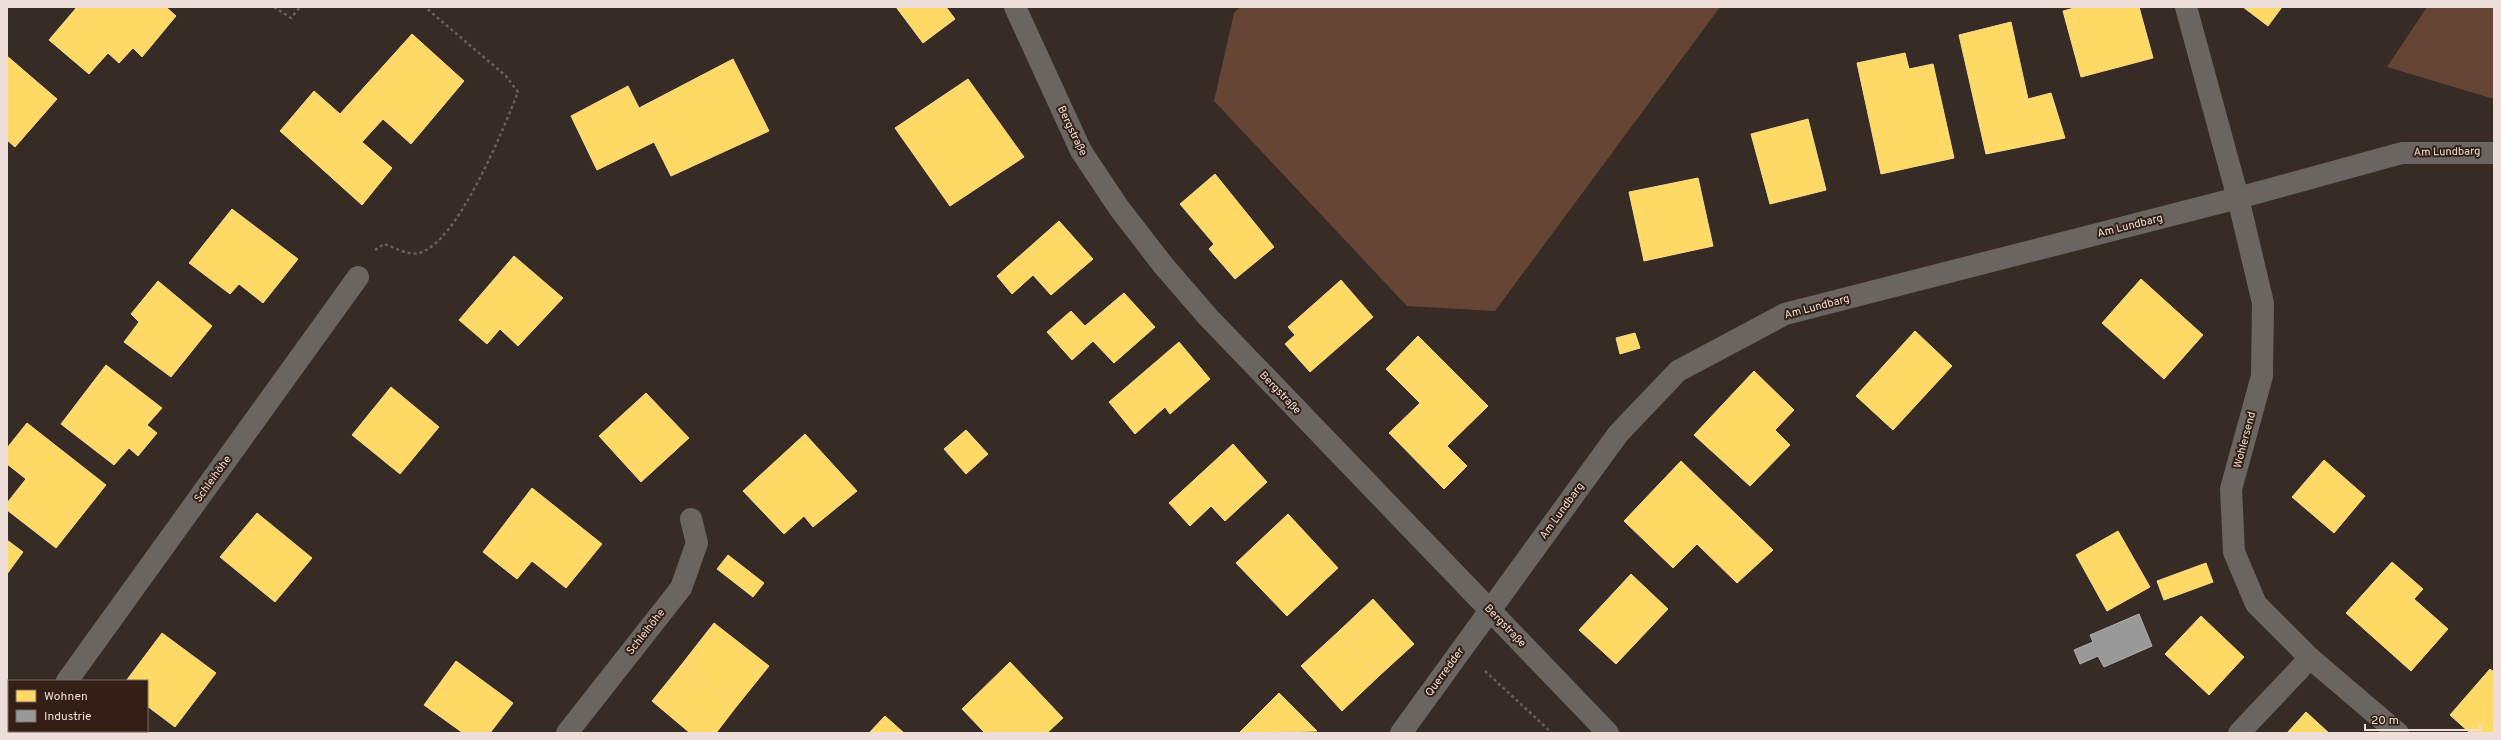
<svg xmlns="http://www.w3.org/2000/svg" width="2501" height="740" viewBox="0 0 2501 740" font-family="Overpass,sans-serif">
<rect width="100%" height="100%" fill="#362b25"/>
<g fill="#664535">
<path d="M 1240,7 L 1720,7 L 1495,311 L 1407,306 L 1214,101 L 1234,13 Z"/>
<path d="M 2427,7 L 2494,7 L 2494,99 L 2387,67 Z"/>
</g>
<g fill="#ffd966" stroke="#fadb88">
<path d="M 77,7 L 166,7 L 176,16 L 142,57 L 133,48 L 119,63 L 108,53 L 89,74 L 49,40 Z"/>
<path d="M 896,7 L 946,7 L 955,19 L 923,43 Z"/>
<path d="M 2078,7 L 2139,7 L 2153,58 L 2081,77 L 2063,11 Z"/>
<path d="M 2243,7 L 2282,7 L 2268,26 Z"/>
<path d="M 2011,22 L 2028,99 L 2051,93 L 2065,138 L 1986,154 L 1959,35 Z"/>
<path d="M 412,34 L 464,81 L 411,144 L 383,119 L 362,142 L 392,168 L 362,205 L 280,131 L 314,91 L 340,114 Z"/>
<path d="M 1905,53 L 1909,69 L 1933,64 L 1954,158 L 1881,174 L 1857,63 Z"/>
<path d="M 7,56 L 57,99 L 15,147 L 7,140 Z"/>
<path d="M 733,59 L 769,131 L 671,176 L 654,142 L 597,170 L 571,116 L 628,86 L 639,108 Z"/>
<path d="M 968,79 L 1024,157 L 950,206 L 895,128 Z"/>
<path d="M 1808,119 L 1826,190 L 1770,204 L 1751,134 Z"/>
<path d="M 1215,174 L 1274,247 L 1235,279 L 1209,249 L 1214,244 L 1180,204 Z"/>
<path d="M 1698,178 L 1713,246 L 1644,261 L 1629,192 Z"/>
<path d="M 232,209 L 298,259 L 263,303 L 239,284 L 230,294 L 189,263 Z"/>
<path d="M 1059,221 L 1093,259 L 1051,295 L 1033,275 L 1012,294 L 997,276 Z"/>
<path d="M 514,256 L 563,298 L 518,346 L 500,329 L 487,344 L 459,320 Z"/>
<path d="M 2141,279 L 2203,335 L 2164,379 L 2102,323 Z"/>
<path d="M 1341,280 L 1373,317 L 1310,372 L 1285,344 L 1295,335 L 1288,327 Z"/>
<path d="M 158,281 L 212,326 L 171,377 L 124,342 L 139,322 L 131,314 Z"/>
<path d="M 1124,293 L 1155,327 L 1114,363 L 1093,341 L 1072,360 L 1047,332 L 1071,311 L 1085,326 Z"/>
<path d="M 1915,331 L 1952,366 L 1893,430 L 1856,396 Z"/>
<path d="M 1635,333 L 1640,348 L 1620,354 L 1616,338 Z"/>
<path d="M 1418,336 L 1488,406 L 1447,446 L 1467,466 L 1444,489 L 1389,433 L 1420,403 L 1386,369 Z"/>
<path d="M 1179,342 L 1210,379 L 1170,414 L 1165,407 L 1135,434 L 1109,402 Z"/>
<path d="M 106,365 L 162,408 L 147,425 L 157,433 L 138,456 L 129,448 L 114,465 L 61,424 Z"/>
<path d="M 1754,371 L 1794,410 L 1775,430 L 1790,445 L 1750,486 L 1694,435 Z"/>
<path d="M 391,387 L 439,427 L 400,474 L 352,435 Z"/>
<path d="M 646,393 L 689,438 L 641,482 L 599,436 Z"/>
<path d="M 27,423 L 106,485 L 56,548 L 7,510 L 7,503 L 26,479 L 7,464 L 7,448 Z"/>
<path d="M 966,430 L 988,454 L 966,474 L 944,449 Z"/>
<path d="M 805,434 L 857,491 L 813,527 L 804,516 L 784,534 L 743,491 Z"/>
<path d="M 1233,444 L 1267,482 L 1225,521 L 1211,506 L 1190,526 L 1169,503 Z"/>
<path d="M 2324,460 L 2365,496 L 2334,533 L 2292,497 Z"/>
<path d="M 1681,461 L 1773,550 L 1737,583 L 1697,544 L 1673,568 L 1624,521 Z"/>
<path d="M 532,488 L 602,544 L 566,588 L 532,561 L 517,579 L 483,552 Z"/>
<path d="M 257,513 L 312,558 L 275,602 L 220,557 Z"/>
<path d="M 1288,514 L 1338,568 L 1287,616 L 1236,563 Z"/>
<path d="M 2118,531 L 2150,587 L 2107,611 L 2076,555 Z"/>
<path d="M 7,540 L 23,552 L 7,574 Z"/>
<path d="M 728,555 L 764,583 L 753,597 L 717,569 Z"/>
<path d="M 2392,562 L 2423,589 L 2414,599 L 2448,629 L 2411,671 L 2346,613 Z"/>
<path d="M 2206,563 L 2213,582 L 2164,600 L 2157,581 Z"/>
<path d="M 1631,574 L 1668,609 L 1616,664 L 1579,630 Z"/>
<path d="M 1373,599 L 1414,644 L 1379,676 L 1338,632 Z"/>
<path d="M 2201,616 L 2244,657 L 2209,695 L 2165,654 Z"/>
<path d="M 714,623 L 769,666 L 736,707 L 682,664 Z"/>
<path d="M 1338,632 L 1379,676 L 1342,711 L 1301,666 Z"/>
<path d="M 162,633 L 216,673 L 175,727 L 147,706 L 147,681 L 126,681 Z"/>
<path d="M 456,661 L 513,703 L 490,733 L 463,733 L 424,705 Z"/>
<path d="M 1010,662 L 1063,718 L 1047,733 L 985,733 L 962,709 Z"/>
<path d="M 682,664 L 736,707 L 716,733 L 690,733 L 652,701 Z"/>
<path d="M 2490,669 L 2494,672 L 2494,733 L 2470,733 L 2450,715 Z"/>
<path d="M 1279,693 L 1317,731 L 1239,733 Z"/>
<path d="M 2306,712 L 2329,733 L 2287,733 Z"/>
<path d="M 885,716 L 904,733 L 869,733 Z"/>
</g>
<path fill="#999" stroke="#b2aeac" d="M 2139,614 L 2152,646 L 2104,667 L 2098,656 L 2080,664 L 2074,650 L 2093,642 L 2090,635 Z"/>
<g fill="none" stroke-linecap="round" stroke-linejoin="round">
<g stroke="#68615d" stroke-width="2.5" stroke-dasharray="3 3" stroke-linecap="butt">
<path d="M 274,7 L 291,18 L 300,7"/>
<path d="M 375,250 L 384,244 C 394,247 408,256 419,253 C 457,244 504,128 518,92 L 506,76 L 425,7"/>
<path d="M 1485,671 L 1552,733"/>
<path d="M 7,722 L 9,722"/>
</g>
<g stroke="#6a6561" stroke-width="22">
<path d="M 1015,7 L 1081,151 L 1119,208 L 1163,265 L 1208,317 L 1608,733"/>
<path d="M 2186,7 L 2238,198 L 2263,303 L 2262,376 L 2231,489 L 2234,552 L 2256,604 L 2310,658 L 2398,733"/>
<path d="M 67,681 L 358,277"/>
<path d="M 64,731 L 67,733"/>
<path d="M 567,733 L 681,588 L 697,543 L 691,519"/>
<path d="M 1401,733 L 1618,434 L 1678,371 L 1785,314 L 2238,198 L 2402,153 L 2494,153"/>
<path d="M 2239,733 L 2310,658"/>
</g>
</g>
<g text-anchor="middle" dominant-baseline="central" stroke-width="4" stroke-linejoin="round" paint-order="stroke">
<g font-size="11" fill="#eddfd8" stroke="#331f15">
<text transform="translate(1072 131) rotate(64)">Bergstraße</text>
<text transform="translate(2447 152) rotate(-1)">Am Lundbarg</text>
<text transform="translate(2130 226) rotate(-14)">Am Lundbarg</text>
<text transform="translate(1817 307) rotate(-15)">Am Lundbarg</text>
<text transform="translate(1280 393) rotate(46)">Bergstraße</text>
<text transform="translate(2245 440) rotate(-75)">Wohlersend</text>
<text transform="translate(213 479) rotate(-54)">Schleihöhe</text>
<text transform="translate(1562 511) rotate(-54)">Am Lundbarg</text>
<text transform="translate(1505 626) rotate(46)">Bergstraße</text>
<text transform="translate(646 632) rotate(-52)">Schleihöhe</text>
<text transform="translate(1445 672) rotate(-54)">Querredder</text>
</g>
</g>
<rect width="2501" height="740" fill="none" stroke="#eddfd8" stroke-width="16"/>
<rect x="8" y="680" width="140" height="52" fill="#331f15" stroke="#7d6c63"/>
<rect x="16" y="690" width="20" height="12" fill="#ffd966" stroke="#7d6c63"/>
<text x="44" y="700" font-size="12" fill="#eddfd8">Wohnen</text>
<rect x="16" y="710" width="20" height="12" fill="#999999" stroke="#7d6c63"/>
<text x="44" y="720" font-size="12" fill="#eddfd8">Industrie</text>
<path d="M2365 724v6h115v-6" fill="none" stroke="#eddfd8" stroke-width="2"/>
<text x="2371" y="724" font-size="12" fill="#eddfd8" stroke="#331f15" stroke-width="3" paint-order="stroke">20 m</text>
</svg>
